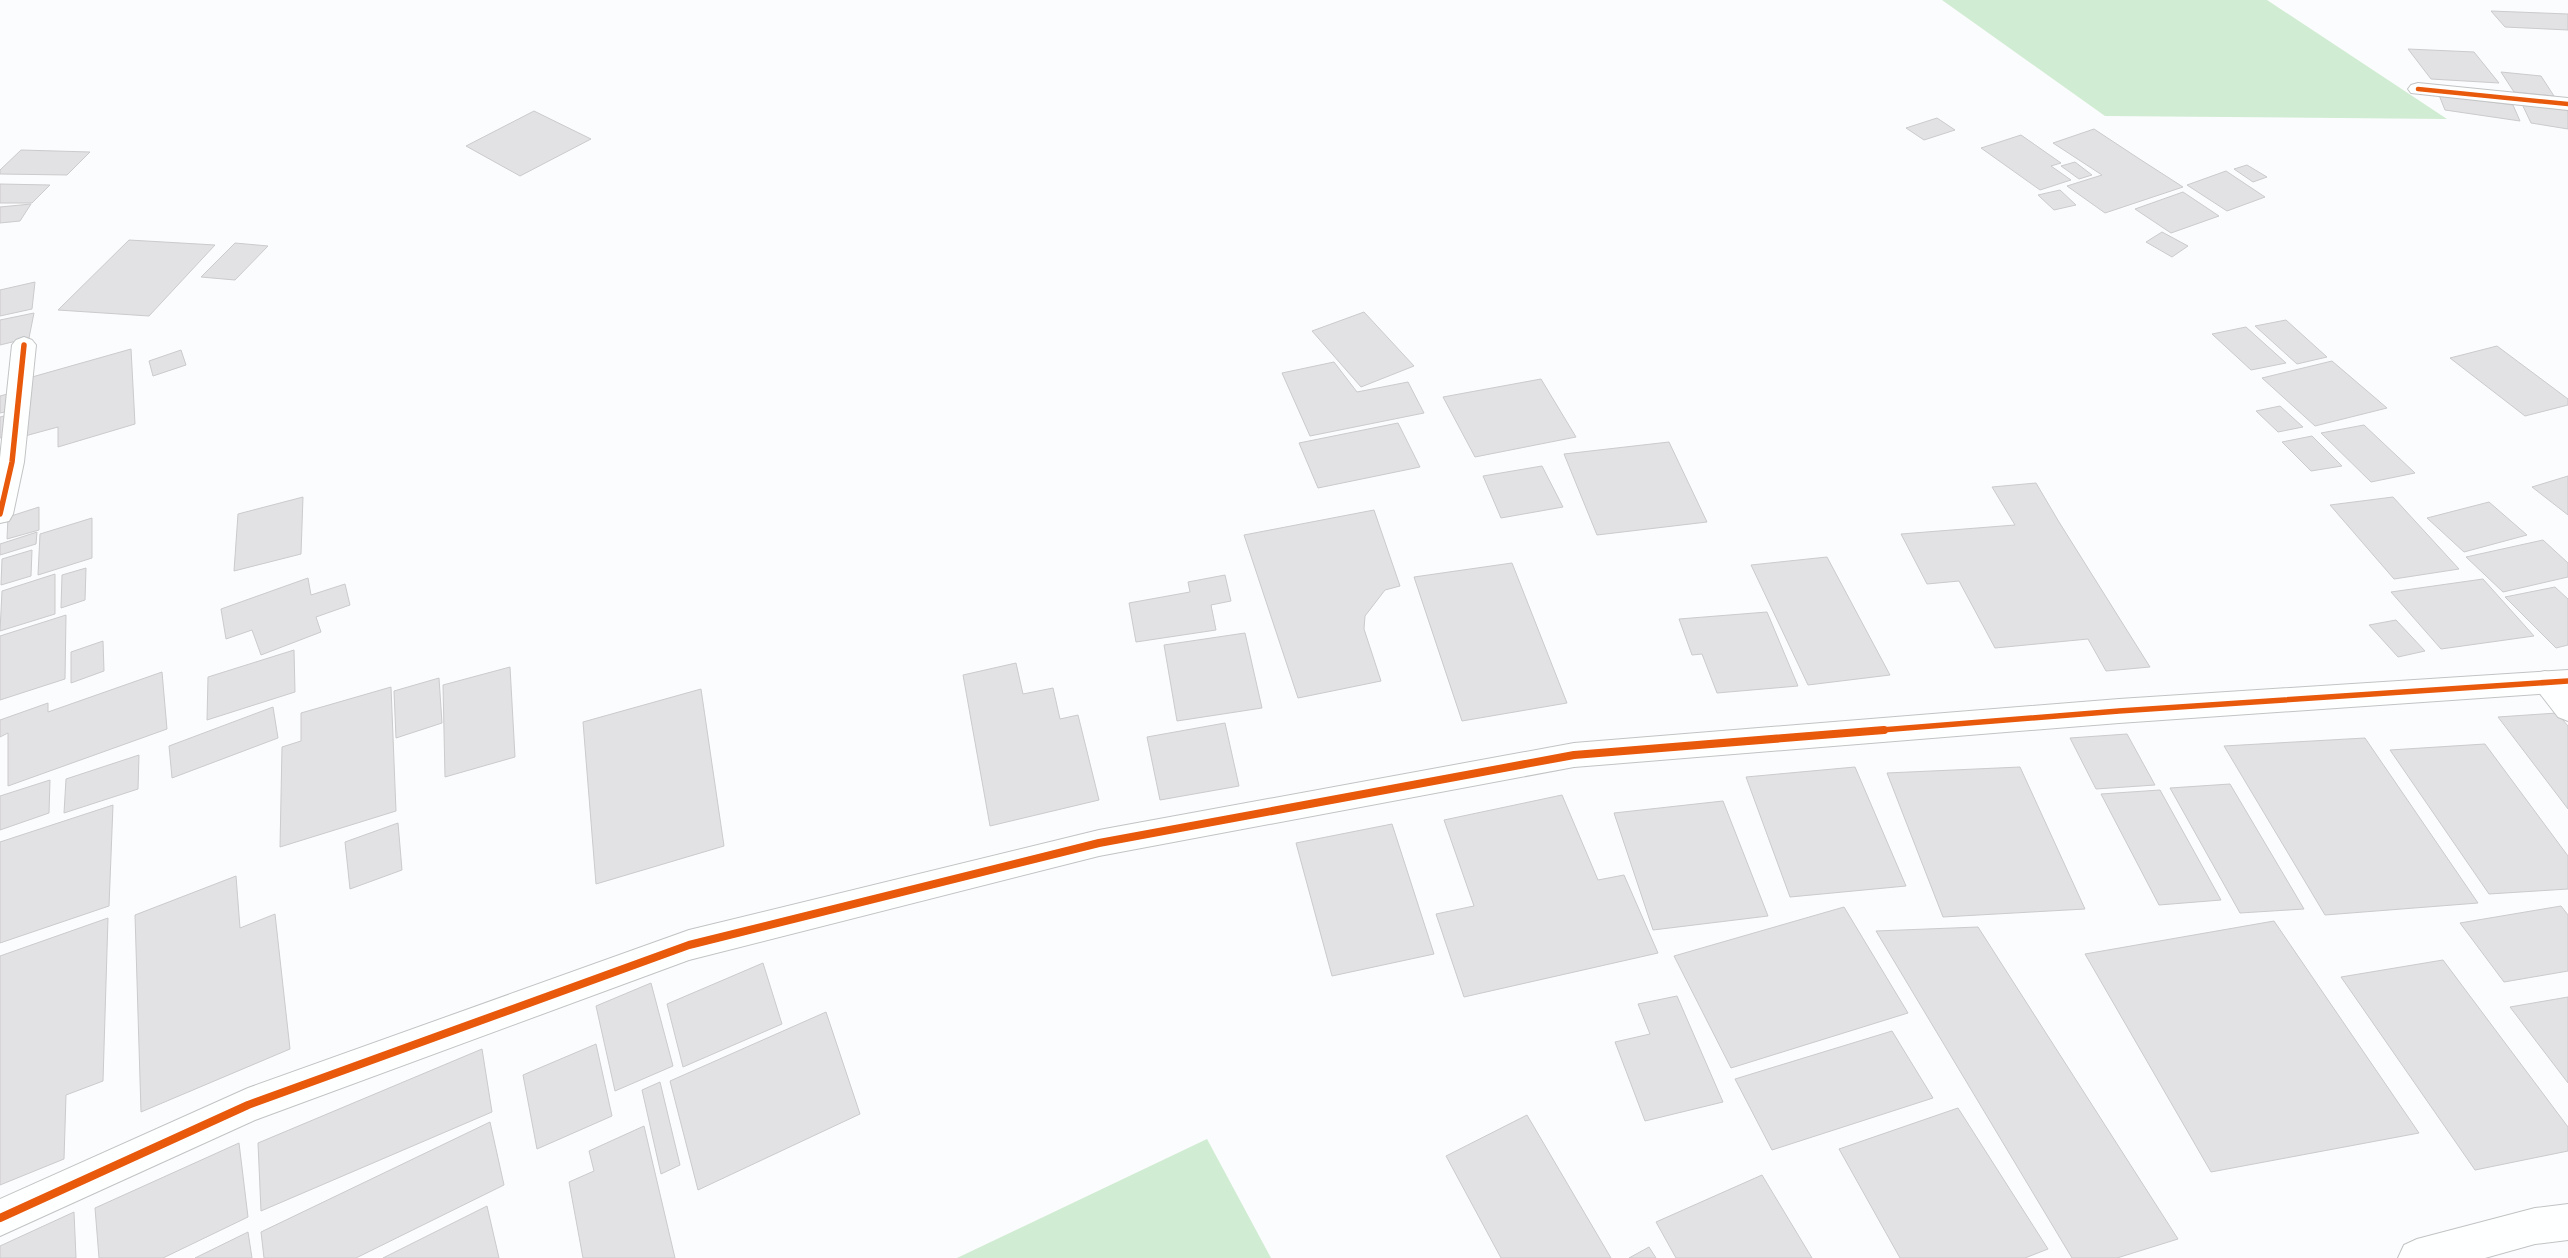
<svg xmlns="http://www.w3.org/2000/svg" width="2568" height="1258" viewBox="0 0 2568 1258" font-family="'PT Serif',serif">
<rect width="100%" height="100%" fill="#fbfcfd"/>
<g fill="#d0ecd2">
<path d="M 1942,0 L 2267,0 L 2447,119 L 2105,116 Z"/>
<path d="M 1207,1139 L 1271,1258 L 957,1258 Z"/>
</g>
<g fill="#e2e1e3" stroke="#cbcacc">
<path d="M 2491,11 L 2568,14 L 2568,30 L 2505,27 Z"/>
<path d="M 2408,49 L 2474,52 L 2499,83 L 2431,79 Z"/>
<path d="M 2501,72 L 2541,76 L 2554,96 L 2514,92 Z"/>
<path d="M 2439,95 L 2513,105 L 2520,121 L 2445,110 Z"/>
<path d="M 2522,104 L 2568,110 L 2568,129 L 2531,123 Z"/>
<path d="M 534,111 L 591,139 L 520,176 L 466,146 Z"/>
<path d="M 1937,118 L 1955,130 L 1924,140 L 1906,128 Z"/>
<path d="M 2094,129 L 2138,158 L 2183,187 L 2105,213 L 2067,186 L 2102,175 L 2053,143 Z"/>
<path d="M 2021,135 L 2061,163 L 2051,166 L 2071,180 L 2040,190 L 1981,148 Z"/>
<path d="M 21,150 L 90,152 L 67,175 L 0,174 L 0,170 Z"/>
<path d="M 2075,162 L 2092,175 L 2079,179 L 2061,166 Z"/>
<path d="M 2247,165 L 2267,177 L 2253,182 L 2234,169 Z"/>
<path d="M 2226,171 L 2265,197 L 2227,211 L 2187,185 Z"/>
<path d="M 0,184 L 50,185 L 32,203 L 0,203 Z"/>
<path d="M 2060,190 L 2076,205 L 2054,210 L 2038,195 Z"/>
<path d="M 2183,192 L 2219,216 L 2171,233 L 2135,209 Z"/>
<path d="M 31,204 L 20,221 L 0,223 L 0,207 Z"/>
<path d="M 2162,232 L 2188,246 L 2172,257 L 2146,242 Z"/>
<path d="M 129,240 L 215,245 L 149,316 L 58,310 Z"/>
<path d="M 235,243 L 268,246 L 235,280 L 201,277 Z"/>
<path d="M 35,282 L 32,309 L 0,316 L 0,290 Z"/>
<path d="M 1364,312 L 1414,366 L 1361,387 L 1312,331 Z"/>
<path d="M 34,313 L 29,338 L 0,345 L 0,320 Z"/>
<path d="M 2286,320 L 2327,357 L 2297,364 L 2255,326 Z"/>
<path d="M 2246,327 L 2286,363 L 2251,370 L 2212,334 Z"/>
<path d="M 2497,346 L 2568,399 L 2568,405 L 2525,416 L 2450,358 Z"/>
<path d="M 131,349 L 135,424 L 58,447 L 58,427 L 25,436 L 25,379 Z"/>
<path d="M 181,350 L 186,365 L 153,376 L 149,361 Z"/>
<path d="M 2332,361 L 2387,408 L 2315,426 L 2262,378 Z"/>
<path d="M 1334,362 L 1357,392 L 1408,382 L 1424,413 L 1310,436 L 1282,373 Z"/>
<path d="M 1541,379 L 1576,437 L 1475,457 L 1443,397 Z"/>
<path d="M 11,393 L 10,411 L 0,413 L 0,396 Z"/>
<path d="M 2280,406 L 2303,427 L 2278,432 L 2256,411 Z"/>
<path d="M 12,414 L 9,435 L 0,438 L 0,417 Z"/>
<path d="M 1398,423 L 1420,467 L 1318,488 L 1299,443 Z"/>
<path d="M 2364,425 L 2415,473 L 2371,482 L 2321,433 Z"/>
<path d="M 2312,436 L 2342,466 L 2311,471 L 2282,442 Z"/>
<path d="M 1669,442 L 1707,522 L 1597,535 L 1564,454 Z"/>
<path d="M 1542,466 L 1563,507 L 1501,518 L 1483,476 Z"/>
<path d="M 2568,476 L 2568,515 L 2532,487 Z"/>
<path d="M 2036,483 L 2059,522 L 2150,667 L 2106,671 L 2088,639 L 1995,648 L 1959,581 L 1927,584 L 1901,534 L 2015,525 L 1992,487 Z"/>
<path d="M 303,497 L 301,554 L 234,571 L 238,514 Z"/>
<path d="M 2393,497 L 2459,569 L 2394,579 L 2330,505 Z"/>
<path d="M 2489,502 L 2527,535 L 2464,552 L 2427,518 Z"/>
<path d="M 39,507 L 39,530 L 7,539 L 8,517 Z"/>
<path d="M 1374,510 L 1400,586 L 1385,590 L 1365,616 L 1364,629 L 1381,681 L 1298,698 L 1244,535 Z"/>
<path d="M 92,518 L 92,558 L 38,575 L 40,534 Z"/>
<path d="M 37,532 L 36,544 L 0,555 L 0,544 Z"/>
<path d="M 2543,540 L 2568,563 L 2568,577 L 2503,592 L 2466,557 Z"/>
<path d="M 32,550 L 31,576 L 1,585 L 2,559 Z"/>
<path d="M 1827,557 L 1890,675 L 1808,685 L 1751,565 Z"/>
<path d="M 1512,563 L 1567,703 L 1462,721 L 1414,577 Z"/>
<path d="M 86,568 L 85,600 L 61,608 L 62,575 Z"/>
<path d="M 55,574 L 55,614 L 0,631 L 2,591 Z"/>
<path d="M 1225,575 L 1231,601 L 1211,605 L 1216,630 L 1136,642 L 1129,603 L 1190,592 L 1188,582 Z"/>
<path d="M 308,578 L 311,595 L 345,584 L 350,605 L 316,617 L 321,632 L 261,655 L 252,630 L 226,639 L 221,609 Z"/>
<path d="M 2483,579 L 2534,636 L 2441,649 L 2391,592 Z"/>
<path d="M 2555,587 L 2568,599 L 2568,645 L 2556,648 L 2505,597 Z"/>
<path d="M 1767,612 L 1798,686 L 1717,693 L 1702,654 L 1692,655 L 1679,619 Z"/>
<path d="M 66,615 L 65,679 L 0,700 L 0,636 Z"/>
<path d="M 2396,620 L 2425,651 L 2398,657 L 2369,625 Z"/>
<path d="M 1245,633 L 1262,708 L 1177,721 L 1164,645 Z"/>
<path d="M 103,641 L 104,671 L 71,683 L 71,652 Z"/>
<path d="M 294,650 L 295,692 L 207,720 L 208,677 Z"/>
<path d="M 1016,663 L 1023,694 L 1053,688 L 1060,719 L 1078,715 L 1099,800 L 990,826 L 963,675 Z"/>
<path d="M 510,667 L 515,757 L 445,777 L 443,685 Z"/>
<path d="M 162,672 L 167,729 L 8,786 L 8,733 L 0,737 L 0,720 L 48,703 L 48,712 Z"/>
<path d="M 439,678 L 442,723 L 396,738 L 394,691 Z"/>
<path d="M 391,687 L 396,811 L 280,847 L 282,747 L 301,741 L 301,713 Z"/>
<path d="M 701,689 L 724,846 L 596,884 L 583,722 Z"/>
<path d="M 273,707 L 278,738 L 172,778 L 169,746 Z"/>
<path d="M 2557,713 L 2568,726 L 2568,809 L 2498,717 Z"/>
<path d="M 1225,723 L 1239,786 L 1160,800 L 1147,737 Z"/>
<path d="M 2127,734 L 2155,785 L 2096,789 L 2070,738 Z"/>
<path d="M 2365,738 L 2478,903 L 2325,915 L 2224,746 Z"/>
<path d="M 2485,744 L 2568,856 L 2568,889 L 2489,894 L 2390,750 Z"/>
<path d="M 139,755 L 138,789 L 64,813 L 66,779 Z"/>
<path d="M 1855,767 L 1906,886 L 1790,897 L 1746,777 Z"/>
<path d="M 2020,767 L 2085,909 L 1943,917 L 1887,773 Z"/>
<path d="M 50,780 L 49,813 L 0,830 L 0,796 Z"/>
<path d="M 2230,784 L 2304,909 L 2240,913 L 2170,788 Z"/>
<path d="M 2160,790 L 2221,900 L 2159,905 L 2101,794 Z"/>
<path d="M 1562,795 L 1598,880 L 1624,875 L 1658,953 L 1464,997 L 1436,914 L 1474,906 L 1444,820 Z"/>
<path d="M 1723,801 L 1768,916 L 1653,930 L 1614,813 Z"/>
<path d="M 113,805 L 109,906 L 0,943 L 0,842 Z"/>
<path d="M 398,823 L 402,870 L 350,889 L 345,842 Z"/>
<path d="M 1392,824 L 1434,954 L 1332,976 L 1296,843 Z"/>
<path d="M 236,876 L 240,928 L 275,914 L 290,1049 L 141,1112 L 135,915 Z"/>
<path d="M 2561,906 L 2568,915 L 2568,971 L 2504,982 L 2460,923 Z"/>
<path d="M 1844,907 L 1908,1013 L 1731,1068 L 1674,956 Z"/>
<path d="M 108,918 L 103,1081 L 66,1095 L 64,1159 L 0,1185 L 0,956 Z"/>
<path d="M 2274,921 L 2419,1133 L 2211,1172 L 2085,954 Z"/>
<path d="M 1978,927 L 2178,1239 L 2117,1258 L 2072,1258 L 1876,931 Z"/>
<path d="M 2443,960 L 2568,1127 L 2568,1151 L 2475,1170 L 2341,977 Z"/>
<path d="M 763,963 L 782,1024 L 683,1067 L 667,1004 Z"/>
<path d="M 651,983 L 673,1066 L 615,1091 L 596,1006 Z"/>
<path d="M 1677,996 L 1723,1102 L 1645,1121 L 1615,1042 L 1650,1034 L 1638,1004 Z"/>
<path d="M 2568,997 L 2568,1083 L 2510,1007 Z"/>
<path d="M 826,1012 L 860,1114 L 698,1190 L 670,1081 Z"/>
<path d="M 1892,1031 L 1933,1098 L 1772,1150 L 1735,1079 Z"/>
<path d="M 596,1044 L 612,1116 L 537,1149 L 523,1075 Z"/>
<path d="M 482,1049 L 492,1112 L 261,1211 L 258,1143 Z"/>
<path d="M 660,1082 L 680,1165 L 661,1174 L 642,1090 Z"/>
<path d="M 1958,1108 L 2048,1249 L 2025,1258 L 1900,1258 L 1839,1149 Z"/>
<path d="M 1527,1115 L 1611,1258 L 1501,1258 L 1446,1156 Z"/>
<path d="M 490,1122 L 504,1185 L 356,1258 L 264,1258 L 261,1232 Z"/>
<path d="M 644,1126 L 675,1258 L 583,1258 L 569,1182 L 594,1171 L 589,1151 Z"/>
<path d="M 239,1143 L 248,1217 L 163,1258 L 99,1258 L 95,1208 Z"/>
<path d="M 1762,1175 L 1812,1258 L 1676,1258 L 1656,1222 Z"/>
<path d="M 487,1206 L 499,1258 L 383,1258 Z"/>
<path d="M 74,1212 L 76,1258 L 0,1258 L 0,1246 Z"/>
<path d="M 248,1232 L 252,1258 L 195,1258 Z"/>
<path d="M 1649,1247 L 1656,1258 L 1629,1258 Z"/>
</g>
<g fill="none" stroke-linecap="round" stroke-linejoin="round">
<g stroke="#c2c3c4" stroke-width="2">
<path id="lane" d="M 2545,671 L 2555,674 L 2568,689 L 2568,721 L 2558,717 L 2531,682 L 2535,674 Z"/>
</g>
<g stroke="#c2c3c4" stroke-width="2">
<g id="street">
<path d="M 2418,83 L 2568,98 L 2568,110 L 2411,93 L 2408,89 L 2411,85 Z"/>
<path d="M 24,337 L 32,340 L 36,345 L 24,462 L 13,514 L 9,521 L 0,523 L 0,458 L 12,345 L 16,340 Z"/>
<path d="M 2568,670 L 2568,692 L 2119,723 L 1574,767 L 1099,856 L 689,960 L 255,1120 L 0,1236 L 0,1199 L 248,1088 L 689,930 L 1099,830 L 1574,743 L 2119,699 Z"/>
</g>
</g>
<g stroke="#c2c3c4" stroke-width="2">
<path id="secondary" d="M 2568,1204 L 2568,1240 L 2535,1244 L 2485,1258 L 2398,1258 L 2404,1245 L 2417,1239 L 2535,1208 Z"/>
</g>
<use href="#lane" fill="#feffff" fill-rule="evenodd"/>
<use href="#street" fill="#feffff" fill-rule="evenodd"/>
<use href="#secondary" fill="#feffff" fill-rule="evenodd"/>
<g stroke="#fff" stroke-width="7">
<path id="cycleway-far2" d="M 2418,89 L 2568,104"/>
</g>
<g stroke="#fff" stroke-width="9">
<g id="cycleway-far1">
<path d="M 0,514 L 12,462 L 24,345"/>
<path d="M 1869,731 L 2119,711 L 2568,681"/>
</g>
</g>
<g stroke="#fff" stroke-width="11">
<path id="cycleway" d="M 0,1218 L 248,1105 L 689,945 L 1099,843 L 1574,755 L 1884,730"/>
</g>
<use href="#cycleway-far2" stroke="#e8590c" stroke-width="4.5"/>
<use href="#cycleway-far1" stroke="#e8590c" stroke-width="5.5"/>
<use href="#cycleway" stroke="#e8590c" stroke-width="8"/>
</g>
</svg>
